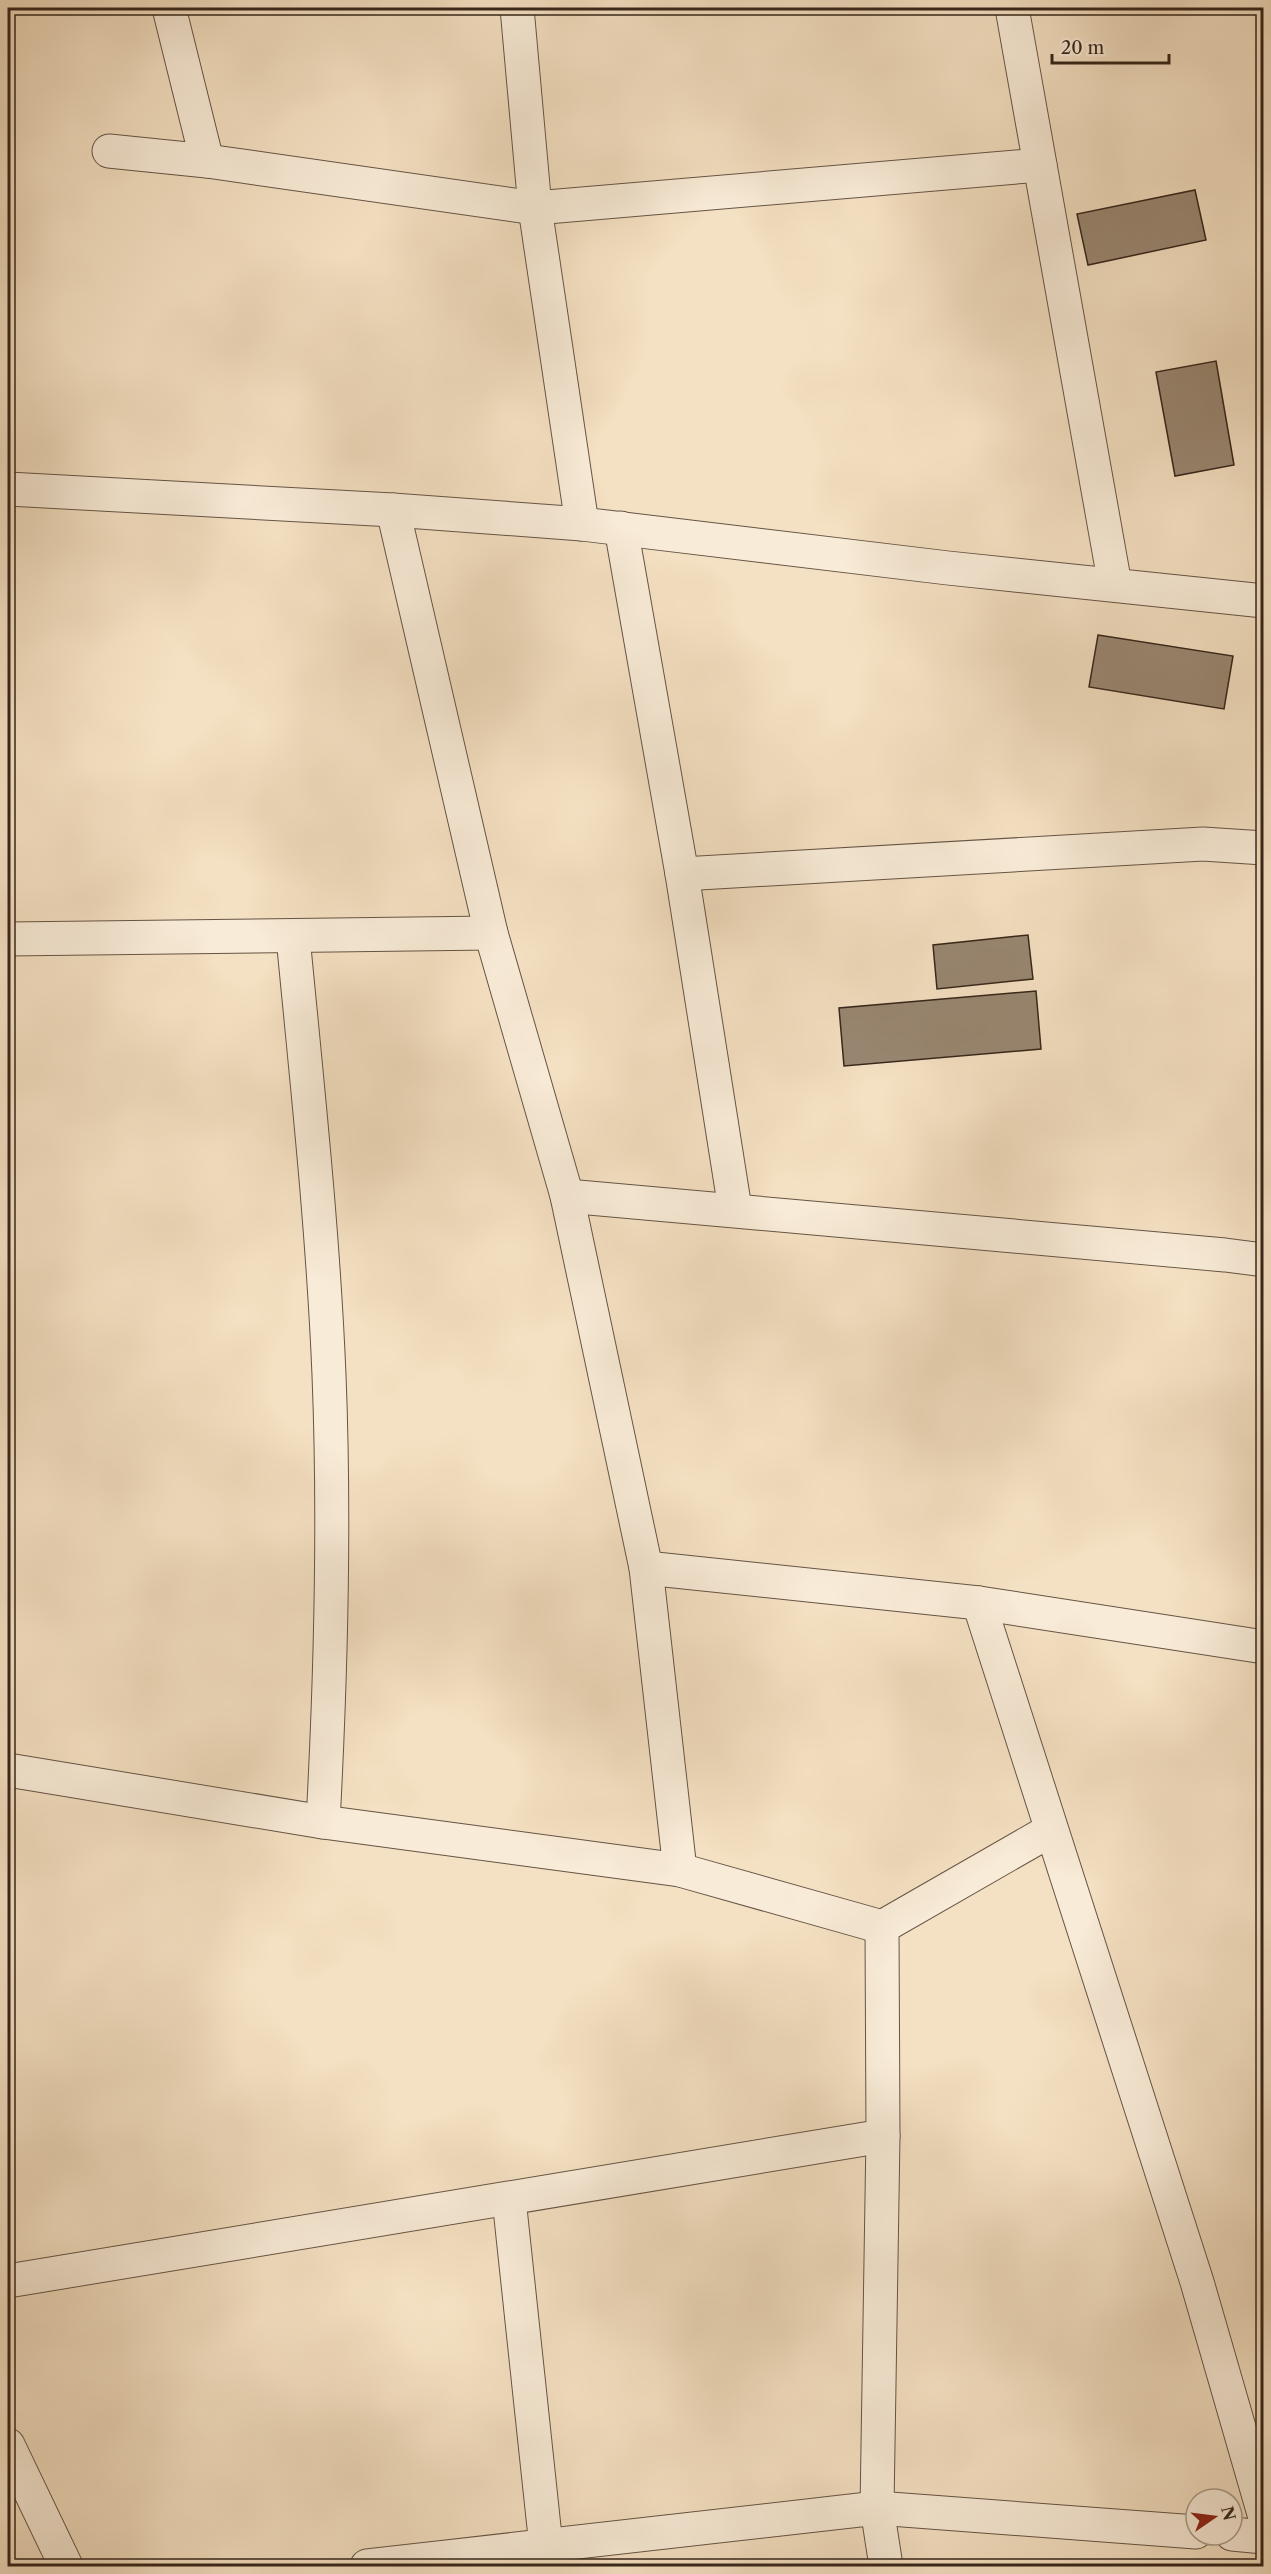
<svg xmlns="http://www.w3.org/2000/svg" width="1271" height="2574" viewBox="0 0 1271 2574" font-family="'Libre Caslon Text',serif">
<rect width="100%" height="100%" fill="#f4e0c2"/>
<filter id="stains"><feTurbulence type="fractalNoise" baseFrequency=".00333" numOctaves="4"/><feColorMatrix values="0 0 0 0 .2 0 0 0 0 .09 0 0 0 0 .02 0 0 0 .5 -.17"/></filter>
<radialGradient id="worn" r=".72"><stop offset=".6" stop-color="#630" stop-opacity="0"/><stop offset="1" stop-color="#630" stop-opacity=".3"/></radialGradient>
<g fill="#998772" stroke="#36261b" stroke-width="1.5">
<path d="M 1195,190 L 1206,240 L 1088,265 L 1077,214 Z"/>
<path d="M 1216,361 L 1234,465 L 1175,476 L 1156,372 Z"/>
<path d="M 1098,635 L 1233,656 L 1224,709 L 1089,687 Z"/>
<path d="M 1028,935 L 1033,979 L 937,989 L 933,945 Z"/>
<path d="M 1036,991 L 1041,1049 L 844,1066 L 839,1008 Z"/>
</g>
<g fill="none" stroke-linecap="round" stroke-linejoin="round">
<g stroke="#665445" stroke-width="35">
<g id="minor">
<path d="M 169,8 L 207,161"/>
<path d="M 517,8 L 535,208 L 582,524"/>
<path d="M 1012,8 L 1115,585"/>
<path d="M 109,151 L 207,161 L 535,208 L 1040,165"/>
<path d="M 8,489 L 393,510 L 582,524 L 948,568 L 1264,601"/>
<path d="M 393,510 L 491,933 L 567,1196 L 646,1568 L 680,1870"/>
<path d="M 621,528 L 682,874 L 735,1209"/>
<path d="M 682,874 L 1203,844 L 1264,848"/>
<path d="M 293,937 C 307,1083 323,1229 329,1375 C 335,1524 331,1673 323,1822"/>
<path d="M 8,939 L 491,933"/>
<path d="M 567,1196 L 1225,1255 L 1264,1260"/>
<path d="M 646,1568 L 979,1603 L 1264,1647"/>
<path d="M 979,1603 L 1197,2282 L 1264,2514"/>
<path d="M 8,1770 L 323,1822 L 680,1870 L 882,1927"/>
<path d="M 509,2199 L 546,2546"/>
<path d="M 8,2281 L 883,2136"/>
<path d="M 8,2445 L 66,2566"/>
<path d="M 1232,2534 L 1264,2537"/>
<path d="M 367,2566 L 877,2508 L 1196,2532"/>
<path d="M 886,2566 L 877,2508 L 883,2136 L 882,1927 L 1051,1830"/>
</g>
</g>
<use href="#minor" stroke="#f8ebd7" stroke-width="33"/>
</g>
<rect width="1271" height="2574" fill="none" stroke="#f4e0c2" stroke-width="30"/>
<rect x="9" y="9" width="1253" height="2556" fill="none" stroke="#36261b" stroke-width="3"/>
<rect x="15" y="15" width="1241" height="2544" fill="none" stroke="#36261b" stroke-width="1.5"/>
<g transform="translate(1214 2517) rotate(76)"><circle r="28" fill="#f8ebd7" stroke="#aa9c8c" stroke-width="1.5"/>
<path d="M0-4.5L10 22L0 15L-10 22Z" fill="#8f2418"/>
<text y="-9" font-size="16" font-weight="bold" text-anchor="middle" fill="#36261b">N</text>
</g>
<path d="M1052 54v9h117v-9" fill="none" stroke="#36261b" stroke-width="3"/>
<text x="1061" y="54" font-size="18" fill="#36261b" stroke="#f8ebd7" stroke-width="4.5" paint-order="stroke">20 m</text>
<rect width="100%" height="100%" filter="url(#stains)"/>
<rect width="100%" height="100%" fill="url(#worn)"/>
</svg>
